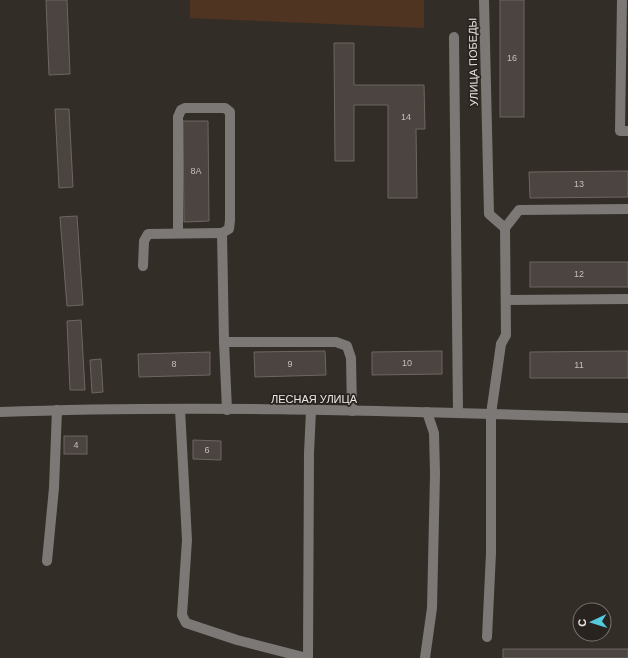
<svg xmlns="http://www.w3.org/2000/svg" width="628" height="658" viewBox="0 0 628 658" font-family="Helvetica,sans-serif">
<rect width="100%" height="100%" fill="#332d28"/>
<path fill="#4f3521" d="M 190,0 L 424,0 L 424,28 L 190,18 Z"/>
<g fill="#4b4440" stroke="#6d6661">
<path d="M 46,0 L 67,0 L 70,74 L 49,75 Z"/>
<rect x="500" y="0" width="24" height="117"/>
<path d="M 334,43 L 354,43 L 354,85 L 424,85 L 425,129 L 416,129 L 417,198 L 388,198 L 388,105 L 354,105 L 354,161 L 335,161 Z"/>
<path d="M 55,109 L 69,109 L 73,187 L 59,188 Z"/>
<path d="M 183,121 L 208,121 L 209,221 L 184,222 Z"/>
<path d="M 628,171 L 628,197 L 530,198 L 529,172 Z"/>
<path d="M 77,216 L 83,305 L 67,306 L 60,217 Z"/>
<rect x="530" y="262" width="98" height="25"/>
<path d="M 81,320 L 85,390 L 70,390 L 67,321 Z"/>
<path d="M 325,351 L 326,375 L 255,377 L 254,352 Z"/>
<path d="M 442,351 L 442,374 L 372,375 L 372,352 Z"/>
<path d="M 628,351 L 628,378 L 530,378 L 530,352 Z"/>
<path d="M 210,352 L 210,375 L 139,377 L 138,354 Z"/>
<path d="M 101,359 L 103,392 L 92,393 L 90,360 Z"/>
<rect x="64" y="436" width="23" height="18"/>
<path d="M 193,440 L 221,441 L 221,460 L 193,459 Z"/>
<rect x="503" y="649" width="125" height="9"/>
</g>
<g fill="none" stroke-linecap="round" stroke-linejoin="round">
<g stroke="#7b7876" stroke-width="10">
<path d="M 484,0 L 489,214 L 505,228 L 506,335 L 501,344 L 491,414 L 491,553 L 487,637"/>
<path d="M 622,0 L 620,131 L 628,131"/>
<path d="M 454,37 L 458,413"/>
<path d="M 505,228 L 519,210 L 628,209"/>
<path d="M 178,233 L 178,117 L 181,110 L 185,108 L 225,108 L 230,112 L 230,220 L 229,229 L 222,233 L 224,342"/>
<path d="M 143,266 L 144,241 L 148,234 L 222,233"/>
<path d="M 506,300 L 628,299"/>
<path d="M 180,409 L 187,540 L 182,615 L 186,623 L 237,640 L 307,658"/>
<path d="M 227,410 L 224,342 L 336,342 L 347,346 L 351,358 L 352,411"/>
<path d="M 0,412 C 209,404 419,412 628,418"/>
<path d="M 47,561 L 54,488 L 57,410"/>
<path d="M 308,658 L 309,453 L 311,411"/>
<path d="M 425,658 L 432,608 L 435,474 L 434,433 L 427,412"/>
</g>
</g>
<g text-anchor="middle" dominant-baseline="central" stroke-width="3.5" stroke-linejoin="round" paint-order="stroke">
<g font-size="9" fill="#c4bfbc">
<text x="512" y="58">16</text>
<text x="406" y="117">14</text>
<text x="196" y="171">8А</text>
<text x="579" y="184">13</text>
<text x="579" y="274">12</text>
<text x="407" y="363">10</text>
<text x="174" y="364">8</text>
<text x="290" y="364">9</text>
<text x="579" y="365">11</text>
<text x="76" y="445">4</text>
<text x="207" y="450">6</text>
</g>
<g font-size="11" fill="#ece8e5" stroke="#29231f">
<text transform="translate(473 62) rotate(-91)">УЛИЦА ПОБЕДЫ</text>
<text x="314" y="399">ЛЕСНАЯ УЛИЦА</text>
</g>
</g>
<g transform="translate(592 622) rotate(266)"><circle r="19" fill="#29231f" stroke="#77726e"/>
<path d="M0-3L7 15L0 10L-7 15Z" fill="#53cbdc"/>
<text y="-6" font-size="11" font-weight="bold" text-anchor="middle" fill="#ece8e5">С</text>
</g>
</svg>
